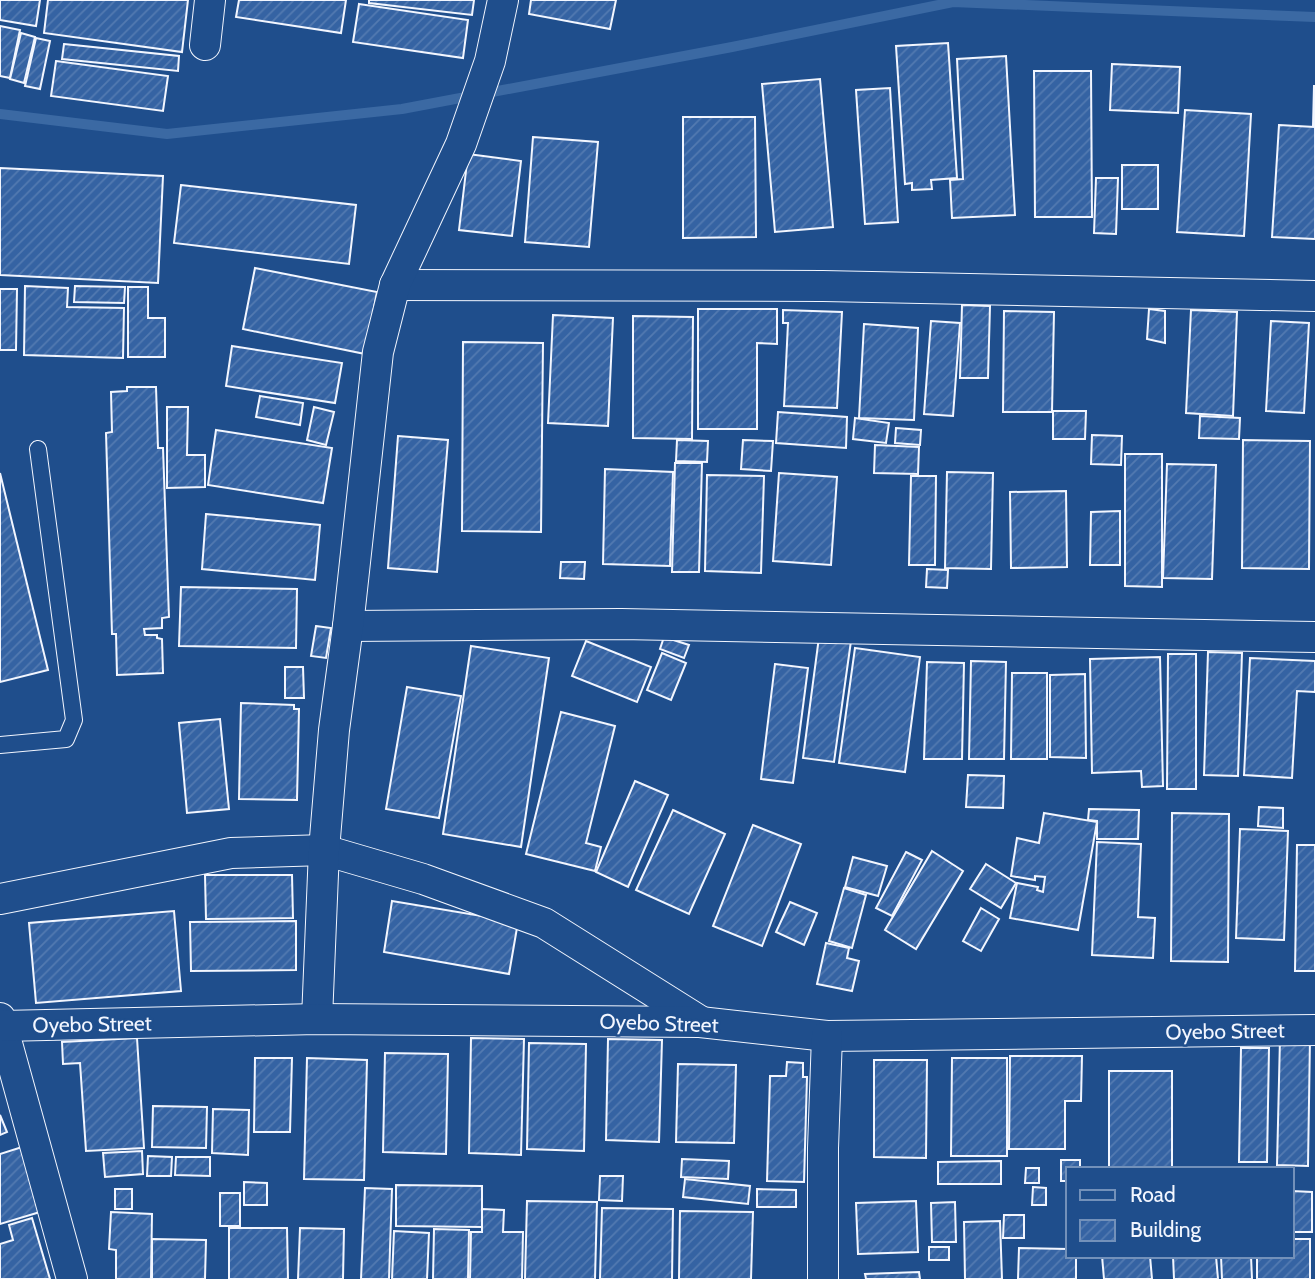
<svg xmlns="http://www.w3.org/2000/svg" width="1315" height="1279" viewBox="0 0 1315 1279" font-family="Cabin,sans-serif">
<defs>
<pattern id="building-hatch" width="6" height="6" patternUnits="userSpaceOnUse" patternTransform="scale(1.75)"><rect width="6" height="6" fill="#3563a3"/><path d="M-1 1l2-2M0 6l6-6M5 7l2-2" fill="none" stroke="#537ab1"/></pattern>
</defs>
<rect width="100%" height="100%" fill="#1f4e8c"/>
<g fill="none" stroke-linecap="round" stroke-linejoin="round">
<path stroke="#3b69a3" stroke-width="10" d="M 0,114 L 167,134 L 402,109 L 732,47 L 953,2 L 1315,17"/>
</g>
<g fill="url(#building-hatch)" stroke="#f2f6ff" stroke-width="2">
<path d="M 0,0 L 40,0 L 36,26 L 0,20 Z"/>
<path d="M 48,0 L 188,0 L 182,52 L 44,33 Z"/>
<path d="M 239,0 L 346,0 L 341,33 L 236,17 Z"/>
<path d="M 369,0 L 474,0 L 472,15 L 369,3 Z"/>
<path d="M 531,0 L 616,0 L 610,29 L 529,14 Z"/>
<path d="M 359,4 L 468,20 L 463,58 L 353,42 Z"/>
<path d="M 0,26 L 20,30 L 10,78 L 0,76 Z"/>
<path d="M 21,33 L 35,37 L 24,83 L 10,79 Z"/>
<path d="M 36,38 L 50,41 L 40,89 L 25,86 Z"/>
<path d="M 948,43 L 957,178 L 931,180 L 932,189 L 912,190 L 912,183 L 905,184 L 896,46 Z"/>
<path d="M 64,44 L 179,56 L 178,71 L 62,59 Z"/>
<path d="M 1006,56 L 1015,215 L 952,218 L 950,180 L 963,179 L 957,59 Z"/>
<path d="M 56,61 L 168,76 L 163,111 L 51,96 Z"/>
<path d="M 1112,64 L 1180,67 L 1178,113 L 1110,110 Z"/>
<path d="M 1034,71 L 1091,71 L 1092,217 L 1035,217 Z"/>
<path d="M 820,79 L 833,227 L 775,232 L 762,84 Z"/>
<path d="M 1314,86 L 1315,86 L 1315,127 L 1313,127 Z"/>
<path d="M 890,88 L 898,222 L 865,224 L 856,90 Z"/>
<path d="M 1185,110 L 1251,114 L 1244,236 L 1177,232 Z"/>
<path d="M 683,117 L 755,117 L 756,237 L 683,238 Z"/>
<path d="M 1279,125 L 1315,127 L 1315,239 L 1272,237 Z"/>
<path d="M 533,137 L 598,142 L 589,247 L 525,242 Z"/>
<path d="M 468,154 L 521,161 L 512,236 L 459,230 Z"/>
<rect x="1122" y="165" width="36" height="44"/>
<path d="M 0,168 L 163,176 L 158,283 L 0,275 Z"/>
<path d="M 1096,178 L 1118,178 L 1116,234 L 1094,233 Z"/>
<path d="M 181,185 L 356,205 L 349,264 L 174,243 Z"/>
<path d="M 255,268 L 377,292 L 365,354 L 243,329 Z"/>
<path d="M 25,286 L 68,288 L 67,307 L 124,308 L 123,358 L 24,355 Z"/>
<path d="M 75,286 L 125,287 L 124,303 L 74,302 Z"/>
<path d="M 128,287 L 148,287 L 148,318 L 165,318 L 165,357 L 128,357 Z"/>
<path d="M 0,289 L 17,289 L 16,350 L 0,350 Z"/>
<path d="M 962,305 L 990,306 L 988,378 L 960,378 Z"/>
<path d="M 698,309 L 777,309 L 777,344 L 757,343 L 757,429 L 698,429 Z"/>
<path d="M 1149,309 L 1165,311 L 1165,343 L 1147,339 Z"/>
<path d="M 783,310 L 842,312 L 837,408 L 784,406 L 788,323 L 783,323 Z"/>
<path d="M 1191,310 L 1237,312 L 1233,416 L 1186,413 Z"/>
<path d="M 1004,311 L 1054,312 L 1052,412 L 1003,412 Z"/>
<path d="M 553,315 L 613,318 L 608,426 L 548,423 Z"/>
<path d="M 633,316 L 693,317 L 692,439 L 633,438 Z"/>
<path d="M 931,321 L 960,323 L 953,416 L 924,414 Z"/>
<path d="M 1271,321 L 1309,323 L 1304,413 L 1266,411 Z"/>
<path d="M 864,324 L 918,328 L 914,420 L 859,418 Z"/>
<path d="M 463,342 L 543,343 L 541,532 L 462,531 Z"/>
<path d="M 232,346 L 342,363 L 335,403 L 226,386 Z"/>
<path d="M 127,387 L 156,387 L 158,448 L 163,448 L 169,617 L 162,618 L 162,628 L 144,629 L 145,635 L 157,635 L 157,638 L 162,639 L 163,673 L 117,675 L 116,634 L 112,634 L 106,433 L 112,432 L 111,392 L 127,391 Z"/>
<path d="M 260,396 L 303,403 L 300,425 L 256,417 Z"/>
<path d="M 167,407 L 188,407 L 187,455 L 205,455 L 205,487 L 167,488 Z"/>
<path d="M 314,407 L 334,412 L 326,445 L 307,440 Z"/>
<path d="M 1053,411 L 1086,411 L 1085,439 L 1053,439 Z"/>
<path d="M 778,412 L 847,417 L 846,448 L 776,443 Z"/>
<path d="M 1200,416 L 1240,418 L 1239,439 L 1199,438 Z"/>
<path d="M 855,418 L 889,423 L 886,443 L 853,439 Z"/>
<path d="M 896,428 L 921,430 L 920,445 L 895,443 Z"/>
<path d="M 216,430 L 332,448 L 323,503 L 208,485 Z"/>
<path d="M 1092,435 L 1122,436 L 1121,465 L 1091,464 Z"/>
<path d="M 398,436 L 448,440 L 437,572 L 388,568 Z"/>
<path d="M 677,440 L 708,441 L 707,462 L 676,461 Z"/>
<path d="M 743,440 L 773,441 L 771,471 L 741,469 Z"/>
<path d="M 1243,440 L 1310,441 L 1309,569 L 1242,568 Z"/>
<path d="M 875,445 L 919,447 L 918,474 L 874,473 Z"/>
<path d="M 1125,454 L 1162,454 L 1162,587 L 1125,586 Z"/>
<path d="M 675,463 L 702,463 L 699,572 L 672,572 Z"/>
<path d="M 1167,464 L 1216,465 L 1212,579 L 1163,578 Z"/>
<path d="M 605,469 L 673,472 L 670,566 L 603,564 Z"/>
<path d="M 947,472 L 993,473 L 991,569 L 945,568 Z"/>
<path d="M 0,473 L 48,670 L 0,682 Z"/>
<path d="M 779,473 L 837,477 L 831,565 L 773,561 Z"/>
<path d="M 707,475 L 764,476 L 761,573 L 705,571 Z"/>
<path d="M 911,476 L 936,476 L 935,565 L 909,565 Z"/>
<path d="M 1066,491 L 1067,567 L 1011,568 L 1010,492 Z"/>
<path d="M 1120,511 L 1120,565 L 1090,565 L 1091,512 Z"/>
<path d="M 206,514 L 320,525 L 315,580 L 202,569 Z"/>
<path d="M 561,562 L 585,562 L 584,579 L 560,578 Z"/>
<path d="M 927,569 L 948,570 L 947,588 L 926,587 Z"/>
<path d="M 181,587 L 297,589 L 296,648 L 179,646 Z"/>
<path d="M 316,626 L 331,628 L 326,658 L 311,656 Z"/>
<path d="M 664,637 L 689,645 L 684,658 L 660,649 Z"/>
<path d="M 819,637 L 851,641 L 834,762 L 803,758 Z"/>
<path d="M 586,641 L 651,667 L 637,702 L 572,676 Z"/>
<path d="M 471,646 L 549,658 L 521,847 L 443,834 Z"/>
<path d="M 855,648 L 920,657 L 905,772 L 839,763 Z"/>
<path d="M 1208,652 L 1242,653 L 1238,776 L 1204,775 Z"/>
<path d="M 662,653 L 686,663 L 671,700 L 647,690 Z"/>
<path d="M 1168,654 L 1196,654 L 1196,789 L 1167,789 Z"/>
<path d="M 1160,657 L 1163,786 L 1142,787 L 1141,771 L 1092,773 L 1090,659 Z"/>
<path d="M 1250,658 L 1315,661 L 1315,692 L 1297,691 L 1292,778 L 1244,775 Z"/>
<path d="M 971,661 L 1006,662 L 1004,759 L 969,759 Z"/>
<path d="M 927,662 L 964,663 L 962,759 L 924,759 Z"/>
<path d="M 775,664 L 808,668 L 793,783 L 761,779 Z"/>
<path d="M 285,667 L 303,667 L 304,698 L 285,698 Z"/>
<path d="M 1012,673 L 1047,673 L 1047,759 L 1011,759 Z"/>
<path d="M 1085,674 L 1086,758 L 1050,757 L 1050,675 Z"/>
<path d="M 407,687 L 461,696 L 439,818 L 386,809 Z"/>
<path d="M 241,703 L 294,705 L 294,709 L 299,709 L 297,800 L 239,799 Z"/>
<path d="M 561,712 L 615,726 L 586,843 L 601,847 L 595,871 L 526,854 Z"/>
<path d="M 220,719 L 229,809 L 187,813 L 179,723 Z"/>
<path d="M 968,775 L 1004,776 L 1003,808 L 966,807 Z"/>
<path d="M 635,781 L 668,795 L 628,887 L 596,872 Z"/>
<path d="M 1259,807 L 1283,808 L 1283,828 L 1258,826 Z"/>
<path d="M 1089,809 L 1139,810 L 1138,839 L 1097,839 L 1097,821 L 1088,820 Z"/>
<path d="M 673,810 L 725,834 L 689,914 L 636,890 Z"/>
<path d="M 1044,813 L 1097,822 L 1078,930 L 1010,918 L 1017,883 L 1038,887 L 1037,890 L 1043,892 L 1045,877 L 1035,876 L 1035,880 L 1011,876 L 1017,838 L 1039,843 Z"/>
<path d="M 1172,813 L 1229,814 L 1228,962 L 1171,961 Z"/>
<path d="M 753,825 L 801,844 L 762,946 L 713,926 Z"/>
<path d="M 1240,829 L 1288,831 L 1284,940 L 1236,938 Z"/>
<path d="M 1097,842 L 1141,844 L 1138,917 L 1155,918 L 1153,958 L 1092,955 Z"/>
<path d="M 1297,845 L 1315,845 L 1315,971 L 1295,971 Z"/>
<path d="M 932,851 L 963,871 L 916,949 L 885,930 Z"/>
<path d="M 906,852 L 922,860 L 892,916 L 876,908 Z"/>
<path d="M 853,857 L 887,866 L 878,896 L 845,887 Z"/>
<path d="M 986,864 L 1016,883 L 1001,908 L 970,889 Z"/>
<path d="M 205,875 L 292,875 L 293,918 L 206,919 Z"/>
<path d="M 844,888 L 866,895 L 852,948 L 829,941 Z"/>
<path d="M 392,901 L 518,922 L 509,974 L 384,952 Z"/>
<path d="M 790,902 L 817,913 L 804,945 L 776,932 Z"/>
<path d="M 981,908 L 999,919 L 981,951 L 963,941 Z"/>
<path d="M 174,911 L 181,991 L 36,1003 L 29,923 Z"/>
<path d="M 296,921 L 296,970 L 191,971 L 190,922 Z"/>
<path d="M 826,943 L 849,948 L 847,958 L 859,961 L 852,991 L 817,984 Z"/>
<path d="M 137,1038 L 144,1148 L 86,1151 L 80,1063 L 63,1064 L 62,1042 Z"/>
<path d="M 471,1038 L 524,1039 L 521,1155 L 469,1153 Z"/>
<path d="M 1280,1038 L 1310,1038 L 1308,1166 L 1277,1165 Z"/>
<path d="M 608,1039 L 662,1040 L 659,1142 L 606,1140 Z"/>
<path d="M 529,1043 L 586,1044 L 584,1151 L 527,1149 Z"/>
<path d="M 1241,1048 L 1269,1048 L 1267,1162 L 1239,1162 Z"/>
<path d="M 385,1053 L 448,1054 L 446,1154 L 383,1152 Z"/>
<path d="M 1010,1056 L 1082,1056 L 1081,1101 L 1065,1101 L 1065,1149 L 1009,1149 Z"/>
<path d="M 255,1058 L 292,1058 L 290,1132 L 254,1132 Z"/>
<path d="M 307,1058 L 367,1060 L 364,1180 L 304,1179 Z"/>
<path d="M 952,1058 L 1007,1058 L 1007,1156 L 951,1156 Z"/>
<path d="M 874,1060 L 927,1060 L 926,1158 L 874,1157 Z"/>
<path d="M 787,1062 L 803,1063 L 803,1077 L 807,1077 L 804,1182 L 767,1181 L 770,1076 L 786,1076 Z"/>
<path d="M 678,1064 L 736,1065 L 734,1143 L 676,1142 Z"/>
<rect x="1109" y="1071" width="63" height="98"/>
<path d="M 153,1106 L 207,1107 L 206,1148 L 152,1147 Z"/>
<path d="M 213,1109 L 249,1110 L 248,1155 L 212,1153 Z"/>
<path d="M 0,1115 L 7,1132 L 0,1135 Z"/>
<path d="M 22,1147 L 40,1212 L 0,1224 L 0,1154 Z"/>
<path d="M 142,1151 L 143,1174 L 105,1177 L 103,1153 Z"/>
<path d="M 148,1156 L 172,1157 L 171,1176 L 147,1176 Z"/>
<path d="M 176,1157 L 210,1157 L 210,1176 L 175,1175 Z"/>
<path d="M 682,1159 L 729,1161 L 728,1179 L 681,1177 Z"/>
<path d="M 1061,1160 L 1080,1160 L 1080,1169 L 1068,1169 L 1068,1181 L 1061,1181 Z"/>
<path d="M 1001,1161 L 1001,1184 L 938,1184 L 938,1162 Z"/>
<path d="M 1026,1168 L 1039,1168 L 1039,1183 L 1025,1183 Z"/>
<path d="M 600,1176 L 623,1176 L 622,1201 L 599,1200 Z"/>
<path d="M 685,1179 L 750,1186 L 748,1204 L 683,1197 Z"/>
<path d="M 244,1182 L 267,1183 L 267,1205 L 244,1205 Z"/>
<path d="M 396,1185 L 482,1186 L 482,1227 L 396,1226 Z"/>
<path d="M 1033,1187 L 1046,1188 L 1046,1205 L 1032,1205 Z"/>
<path d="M 365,1188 L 392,1189 L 389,1279 L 361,1279 Z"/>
<rect x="115" y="1189" width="17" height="20"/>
<path d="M 757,1189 L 796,1190 L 796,1207 L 757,1207 Z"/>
<path d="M 1292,1191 L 1312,1192 L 1312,1232 L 1292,1232 Z"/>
<rect x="220" y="1193" width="20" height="33"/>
<path d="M 527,1201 L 597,1202 L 595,1279 L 525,1279 Z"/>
<path d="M 916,1201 L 918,1252 L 858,1254 L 856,1203 Z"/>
<path d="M 955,1202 L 956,1242 L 932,1242 L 931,1203 Z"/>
<path d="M 602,1208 L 673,1209 L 672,1279 L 600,1279 Z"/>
<path d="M 482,1209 L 504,1210 L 503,1232 L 523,1232 L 522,1279 L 470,1279 L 471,1232 L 482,1232 Z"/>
<path d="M 680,1211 L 753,1212 L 751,1279 L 679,1279 Z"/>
<path d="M 111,1212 L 152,1214 L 151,1279 L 116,1279 L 116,1250 L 109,1249 Z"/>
<path d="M 1004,1215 L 1024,1215 L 1024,1238 L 1003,1238 Z"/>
<path d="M 32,1218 L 50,1279 L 0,1279 L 0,1244 L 13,1240 L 9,1225 Z"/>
<path d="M 1000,1221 L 1002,1279 L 965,1279 L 964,1222 Z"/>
<path d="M 229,1228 L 287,1228 L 288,1279 L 229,1279 Z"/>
<path d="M 300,1228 L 344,1229 L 343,1279 L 298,1279 Z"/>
<path d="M 434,1229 L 469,1230 L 468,1279 L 433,1279 Z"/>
<path d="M 394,1231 L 429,1233 L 427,1279 L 392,1279 Z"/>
<path d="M 152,1239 L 206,1240 L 205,1279 L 152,1279 Z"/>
<path d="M 1292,1239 L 1310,1239 L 1310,1279 L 1257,1279 L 1257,1256 L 1292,1256 Z"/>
<rect x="929" y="1247" width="20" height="13"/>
<path d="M 1019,1248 L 1068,1249 L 1068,1256 L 1076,1256 L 1076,1279 L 1018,1279 Z"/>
<path d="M 1102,1256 L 1150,1256 L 1152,1279 L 1104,1279 Z"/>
<path d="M 1173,1256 L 1216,1256 L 1218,1279 L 1174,1279 Z"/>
<path d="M 1221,1256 L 1251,1256 L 1252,1279 L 1222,1279 Z"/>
<path d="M 919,1272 L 920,1279 L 866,1279 L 865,1274 Z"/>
</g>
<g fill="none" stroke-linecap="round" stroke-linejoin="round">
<g stroke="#f2f6ff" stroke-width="18">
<path id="lane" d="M 0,745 L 66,739 L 74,720 L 38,449"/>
</g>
<g stroke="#f2f6ff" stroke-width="32">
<g id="street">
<path d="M 205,45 L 210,0"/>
<path d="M 395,285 L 823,286 L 1315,296"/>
<path d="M 348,626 L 621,624 L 1315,637"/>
<path d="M 0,899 L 231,853 L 324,850 L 423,879 L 544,923 L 700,1021"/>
<path d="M 0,1018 L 72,1279"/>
<path d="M 317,1019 L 324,850 L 334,730 L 348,626 L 378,352 L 395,285 L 461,144 L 490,61 L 503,0"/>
<path d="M 2,1026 L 317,1019 L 700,1022 L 827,1036 L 1315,1030"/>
<path d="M 823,1279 L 823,1148 L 827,1036"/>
</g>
</g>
<use href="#lane" stroke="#1f4e8c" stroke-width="16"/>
<use href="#street" stroke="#1f4e8c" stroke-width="30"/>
</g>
<g text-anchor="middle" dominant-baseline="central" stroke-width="5" stroke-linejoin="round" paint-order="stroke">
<g font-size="21" fill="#f2f6ff" stroke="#1f4e8c">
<text transform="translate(659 1023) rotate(2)">Oyebo Street</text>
<text transform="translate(92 1024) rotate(-1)">Oyebo Street</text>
<text transform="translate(1225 1031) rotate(-1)">Oyebo Street</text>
</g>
</g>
<rect x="1066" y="1167" width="228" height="91" fill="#1f4e8c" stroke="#7391ba" stroke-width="2"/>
<rect x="1080" y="1190" width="35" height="10" fill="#1f4e8c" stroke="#7391ba" stroke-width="2"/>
<text x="1130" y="1202" font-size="21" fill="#f2f6ff">Road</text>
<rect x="1080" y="1220" width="35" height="21" fill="url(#building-hatch)" stroke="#7391ba" stroke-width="2"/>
<text x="1130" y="1237" font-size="21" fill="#f2f6ff">Building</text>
</svg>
